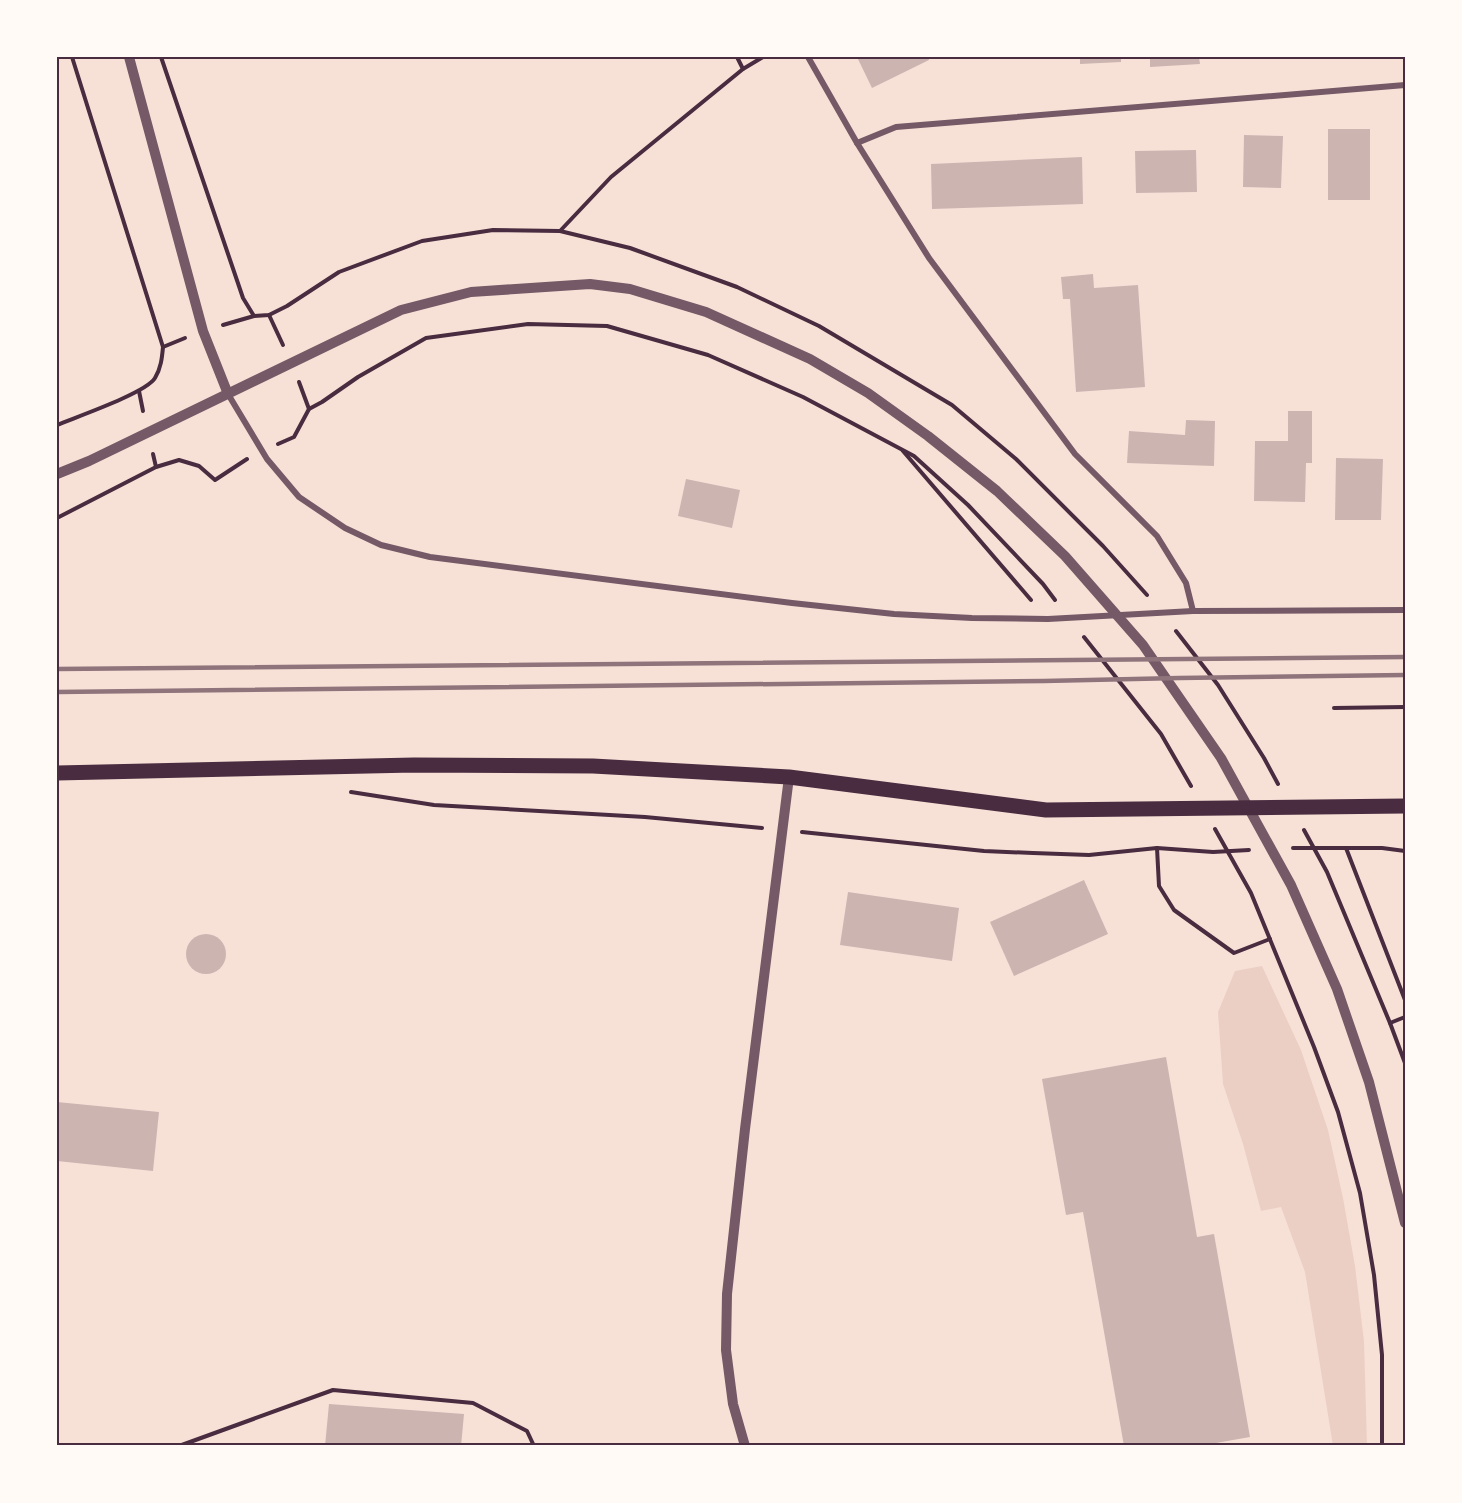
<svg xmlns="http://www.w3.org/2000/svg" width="1462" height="1503" viewBox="0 0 1462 1503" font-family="Montserrat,sans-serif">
<rect width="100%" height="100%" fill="#f7e1d7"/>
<path fill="#ebcfc5" d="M 1262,966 L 1301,1050 L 1328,1130 L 1343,1198 L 1355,1266 L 1364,1341 L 1367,1446 L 1333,1446 L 1305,1272 L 1281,1207 L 1261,1211 L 1243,1144 L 1223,1084 L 1218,1012 L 1235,971 Z"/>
<g fill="#ccb4b1">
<path d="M 857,57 L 928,57 L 929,60 L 872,88 Z"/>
<path d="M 1080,57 L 1121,57 L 1121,62 L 1080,64 Z"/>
<path d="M 1150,57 L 1199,57 L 1200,64 L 1150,67 Z"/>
<rect x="1328" y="129" width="42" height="71"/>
<path d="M 1244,135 L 1283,136 L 1281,188 L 1243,187 Z"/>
<path d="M 1196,150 L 1197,192 L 1136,193 L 1135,151 Z"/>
<path d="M 1082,157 L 1083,204 L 932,209 L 931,164 Z"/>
<path d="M 1093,274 L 1094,288 L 1138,285 L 1145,387 L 1076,392 L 1070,299 L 1063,299 L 1061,277 Z"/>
<path d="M 1288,411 L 1312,411 L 1312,463 L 1306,463 L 1305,502 L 1254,501 L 1255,441 L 1288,441 Z"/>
<path d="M 1186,420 L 1215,421 L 1214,466 L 1127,463 L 1129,431 L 1185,435 Z"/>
<path d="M 1336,458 L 1383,459 L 1381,520 L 1335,520 Z"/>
<path d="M 686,479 L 740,490 L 732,528 L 678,516 Z"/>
<path d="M 1084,880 L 1108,934 L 1014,976 L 990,922 Z"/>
<path d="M 848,892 L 959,908 L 952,961 L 840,945 Z"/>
<circle cx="206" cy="954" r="20"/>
<path d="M 1166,1057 L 1197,1237 L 1214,1234 L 1250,1437 L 1199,1446 L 1124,1446 L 1083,1212 L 1066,1215 L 1042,1079 Z"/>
<path d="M 57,1102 L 159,1112 L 153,1171 L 57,1161 Z"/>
<path d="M 329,1404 L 464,1414 L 461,1446 L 325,1446 Z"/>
</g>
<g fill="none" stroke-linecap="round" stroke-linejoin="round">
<g stroke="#4a2c40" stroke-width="4">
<path d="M 161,57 L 243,298 L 254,316"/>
<path d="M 737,57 L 743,69"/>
<path d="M 560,231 L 611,177 L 743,69 L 763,57"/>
<path d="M 269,315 L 283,345"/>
<path d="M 223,325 L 254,316 L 269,315 L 287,306 L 339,272 L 422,241 L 493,230 L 560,231 L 630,248 L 737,287 L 819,326 L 952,405 L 1016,459 L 1103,546 L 1147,595"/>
<path d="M 163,347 L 185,338"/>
<path d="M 299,382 L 309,409"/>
<path d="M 139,391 L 143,411"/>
<path d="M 57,425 C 76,417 146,393 155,378 C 161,368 162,358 163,347 L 72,57"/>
<path d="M 278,444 L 294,437 L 309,409 L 322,402 L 358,377 L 426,338 L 528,324 L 607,326 L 708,355 L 803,397 L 914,456 L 968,505 L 1043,584 L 1055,600"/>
<path d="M 903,451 L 1031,600"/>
<path d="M 153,454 L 156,467"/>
<path d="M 57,518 L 156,467 L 179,460 L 199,466 L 215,480 L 247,459"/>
<path d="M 1176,631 L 1218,685 L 1264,758 L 1278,784"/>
<path d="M 1084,637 L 1161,734 L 1191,786"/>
<path d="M 1334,708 L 1405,707"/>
<path d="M 351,792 L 434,805 L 645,817 L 762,828"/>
<path d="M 1215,829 L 1251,893 L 1314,1047 L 1338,1112 L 1360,1193 L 1374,1275 L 1382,1355 L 1382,1446"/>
<path d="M 1304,830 L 1327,872 L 1390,1023 L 1405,1063"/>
<path d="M 802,832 L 984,851 L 1033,853 L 1089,855 L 1157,848 L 1213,852 L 1249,850"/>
<path d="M 1157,848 L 1159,886 L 1174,910 L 1234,953 L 1270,939"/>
<path d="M 1293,848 L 1382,848 L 1405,851"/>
<path d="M 1346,848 L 1405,1000"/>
<path d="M 1390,1023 L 1405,1017"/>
<path d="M 179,1446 L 333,1390 L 473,1403 L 527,1431 L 534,1446"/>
</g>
<g stroke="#755966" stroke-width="6">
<path d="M 808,57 L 857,143 L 929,258 L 1075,454 L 1157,536 L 1186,583 L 1193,611"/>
<path d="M 857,143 L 896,127 L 1405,85"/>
<path d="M 228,394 L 267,459 L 299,497 L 345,528 L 381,545 L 430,557 L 792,603 L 894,614 L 972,618 L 1048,619 L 1193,611 L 1405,610"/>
</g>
<g stroke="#755966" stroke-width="10">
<path d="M 129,57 L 203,331 L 228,394"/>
<path d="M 57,474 L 89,461 L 401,310 L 471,292 L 590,284 L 630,289 L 706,312 L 810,359 L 868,393 L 928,436 L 997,491 L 1065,556 L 1143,645 L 1221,758 L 1291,885 L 1337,989 L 1369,1082 L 1405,1223"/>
<path d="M 745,1446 L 733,1404 L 726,1350 L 727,1294 L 745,1129 L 789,777"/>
</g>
<path stroke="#4a2c40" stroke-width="15" d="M 57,773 L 414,765 L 593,766 L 789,777 L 1046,810 L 1405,806"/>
<g stroke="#8f747c" stroke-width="4.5">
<path d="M 57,669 L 1405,657"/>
<path d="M 57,692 L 1044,681 L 1179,678 L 1405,675"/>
</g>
</g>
<rect width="1462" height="1503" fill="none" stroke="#fffaf5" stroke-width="117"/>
<rect x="58" y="58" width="1346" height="1386" fill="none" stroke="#4a2c40" stroke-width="2"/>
</svg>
